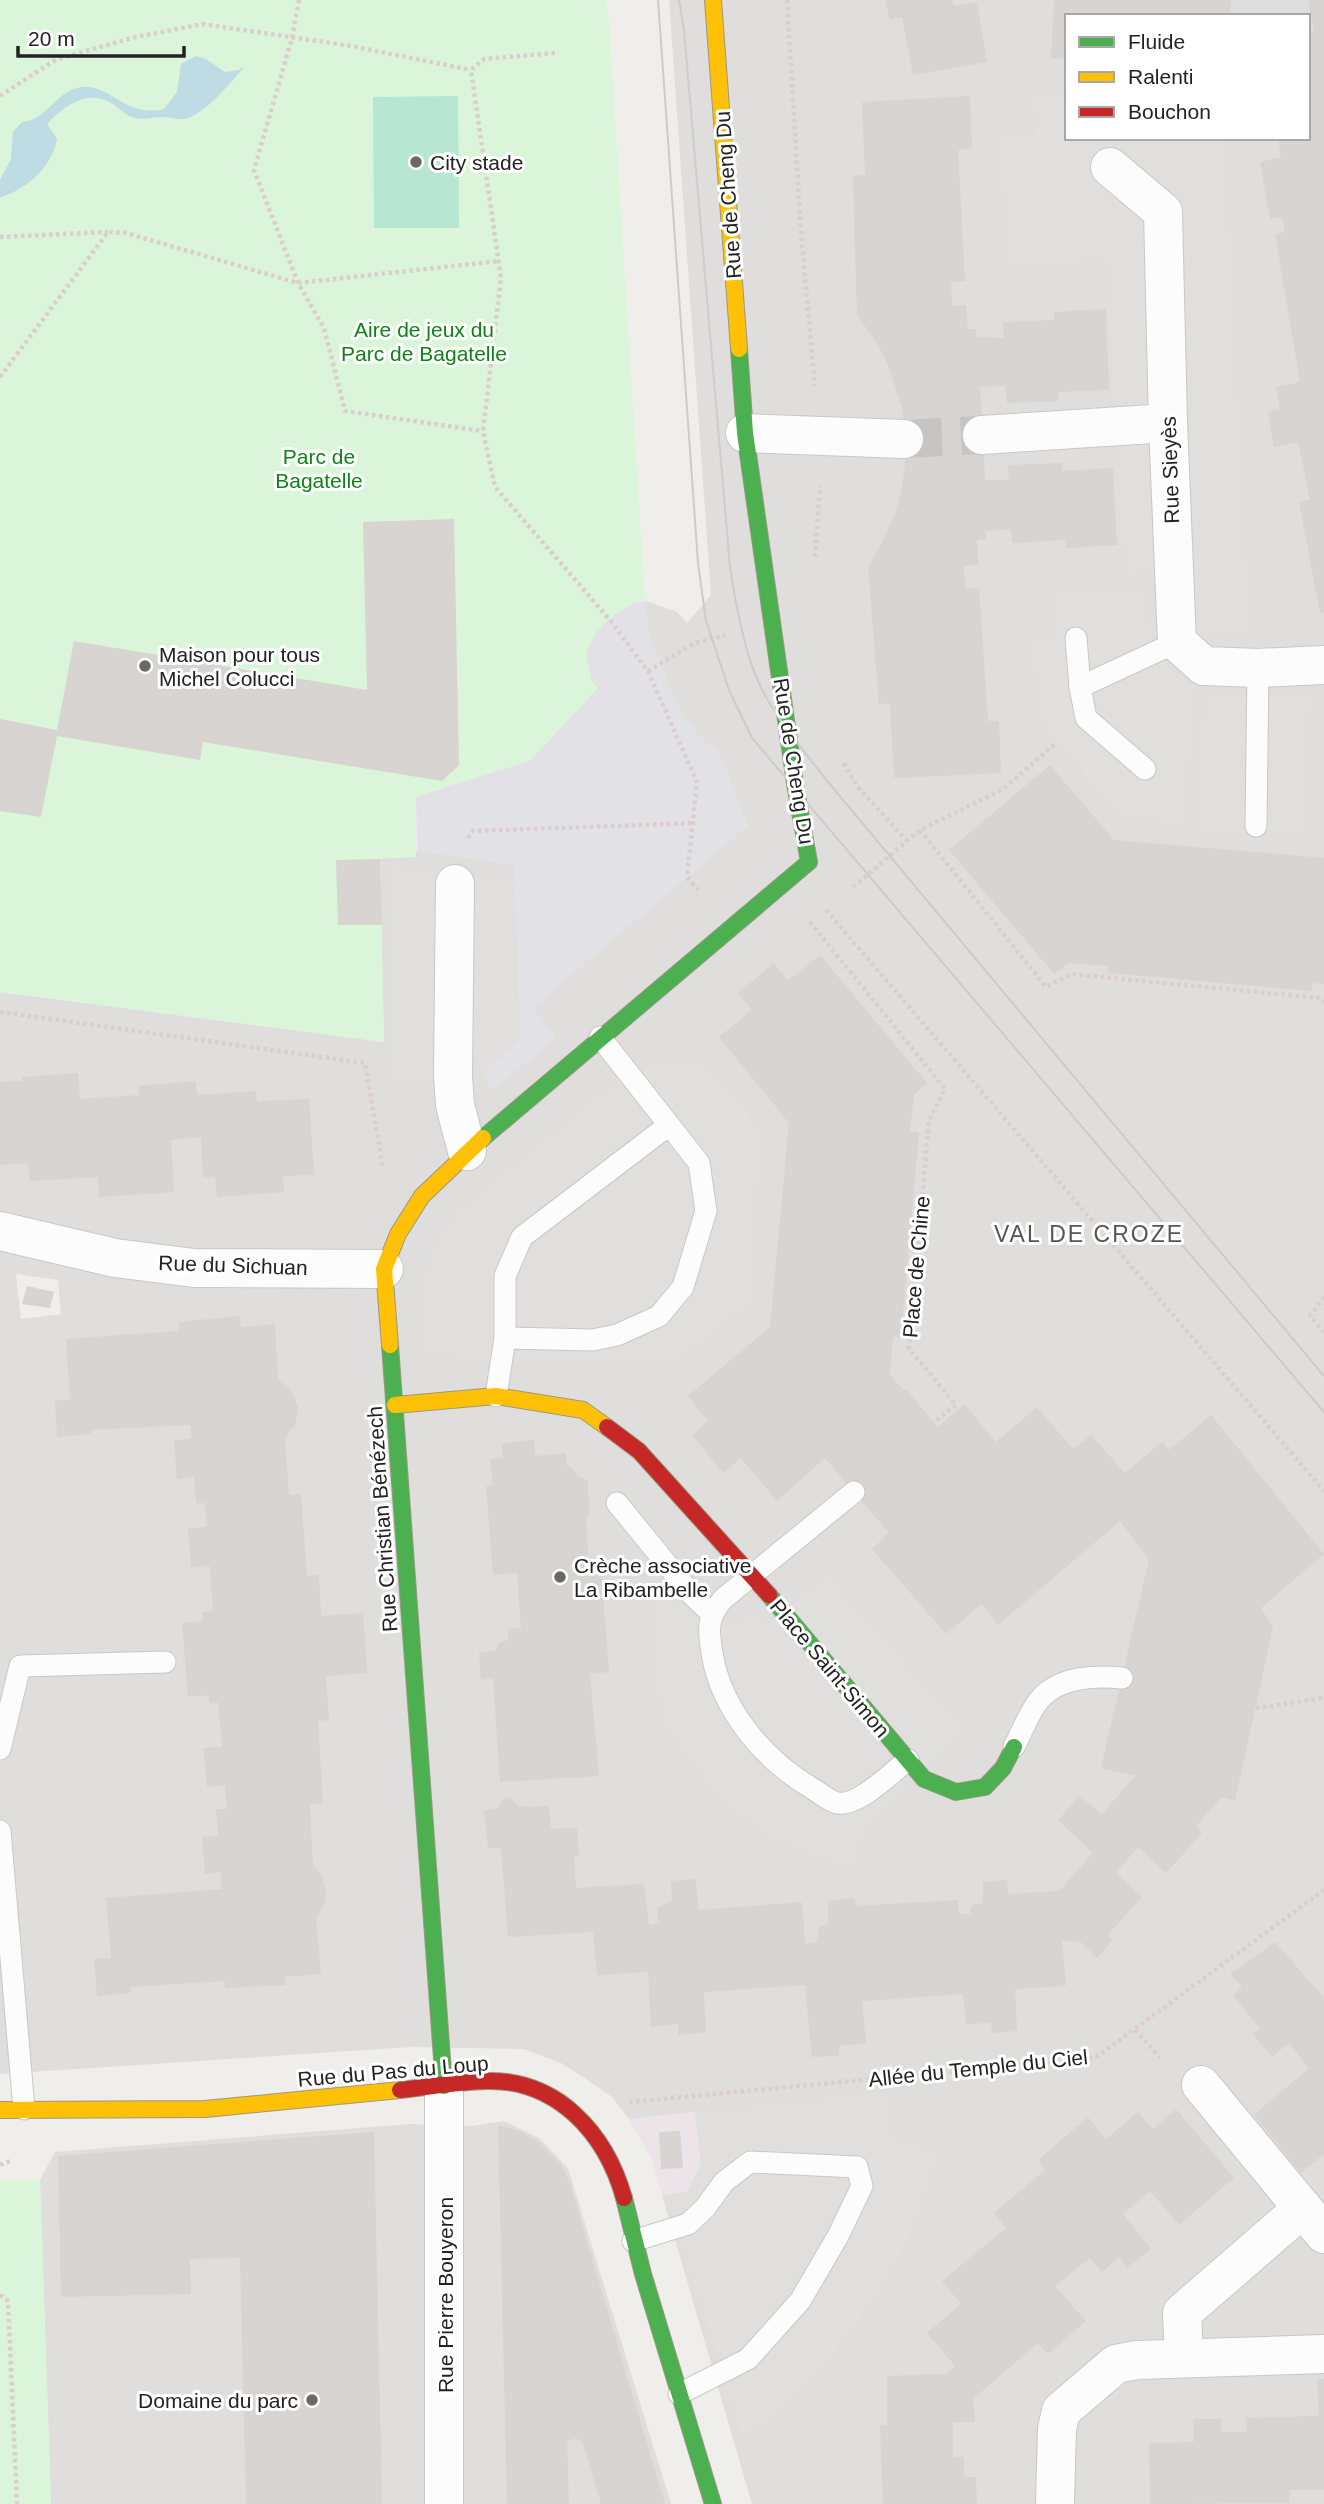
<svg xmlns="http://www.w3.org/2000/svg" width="1324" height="2504" viewBox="0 0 1324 2504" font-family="Arial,sans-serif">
<rect width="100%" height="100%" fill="#f0eeeb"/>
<g fill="#dfdedc" fill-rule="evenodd">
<path d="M 669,0 L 1324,0 L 1324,2504 L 752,2504 L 662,2195 L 687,2192 L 695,2112 L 629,2119 L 612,2097 L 592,2083 L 561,2063 L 524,2049 L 411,2047 L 0,2074 L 0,992 L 384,1042 L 380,859 L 417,851 L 609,619 L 646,601 L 677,612 L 687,623 L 711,595 ZM 1067,16 L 1308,16 L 1308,138 L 1067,138 ZM 16,1274 L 58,1280 L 61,1314 L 21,1319 Z"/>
<path d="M 504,2121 L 539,2138 L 568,2168 L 671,2504 L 51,2504 L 40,2180 L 55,2152 L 411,2124 L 472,2126 Z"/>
</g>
<path fill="#ede4e9" d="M 695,2112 L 701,2165 L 687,2192 L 662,2195 L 651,2158 L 629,2119 Z"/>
<g fill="#daf5da">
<path d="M 0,0 L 605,0 L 608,7 L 645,601 L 609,619 L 587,651 L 592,681 L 599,688 L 530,761 L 416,797 L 416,857 L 380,859 L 384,1042 L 0,992 Z"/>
<path d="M 40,2180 L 51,2504 L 0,2504 L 0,2181 Z"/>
</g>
<path fill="#b7e6d2" d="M 458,96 L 459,228 L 374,228 L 373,97 Z"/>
<g fill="#e0dfde">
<path d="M 1067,94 L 1067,138 L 1225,138 L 1249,633 L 1177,642 L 1174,572 L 1124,574 L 1106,259 L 1004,268 L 1001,136 L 1035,133 L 1034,95 Z"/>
<path d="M 1144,587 L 1155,652 L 1195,688 L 1185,826 L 1117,814 L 1043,727 L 1029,640 L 1053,636 L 1052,594 Z"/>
<path d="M 1310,691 L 1307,832 L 1195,832 L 1204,694 Z"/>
<path d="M 391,866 L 514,877 L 520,1039 L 483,1074 L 392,1080 Z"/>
<path d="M 699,1061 L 761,1128 L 750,1302 L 673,1365 L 501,1362 L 423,1354 L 423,1277 L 440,1236 L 457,1212 L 640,1062 Z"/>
<path d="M 826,1574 L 967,1732 L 935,1758 L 863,1832 L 854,1871 L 773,1840 L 733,1809 L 689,1762 L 663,1721 L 652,1661 L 654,1596 L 711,1613 L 736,1625 L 752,1611 L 765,1627 Z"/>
<path d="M 887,2092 L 893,2138 L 940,2152 L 909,2239 L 881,2292 L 831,2357 L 776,2414 L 742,2440 L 677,2228 L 669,2194 L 687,2192 L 701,2165 L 695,2112 Z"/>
</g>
<path fill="#e2e1e5" d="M 645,601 L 649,635 L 669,684 L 684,715 L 699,736 L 720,754 L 748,826 L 533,1007 L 556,1037 L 494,1090 L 487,1082 L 483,1074 L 520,1039 L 514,865 L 417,851 L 416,797 L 530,761 L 598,688 L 592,681 L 587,660 L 587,651 L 596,633 L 609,619 L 634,603 Z"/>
<path fill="#bfdbe3" d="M 196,56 L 206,59 L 225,72 L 239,70 L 245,66 C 232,81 205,115 184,119 C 178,120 170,117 163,117 C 154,117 144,120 136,118 C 127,117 120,109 113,104 C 88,88 64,106 47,124 L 57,139 C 50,170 28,187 0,198 L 0,180 L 11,159 L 13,132 L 22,122 C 49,120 54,91 82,87 C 110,84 125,118 164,109 L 177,92 L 181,64 Z"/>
<g fill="#d7d4d2">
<path d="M 885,0 L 952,0 L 954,6 L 977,2 L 987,62 L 913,75 L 902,17 L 890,20 Z"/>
<path d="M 1054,0 L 1231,0 L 1230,16 L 1067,16 L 1067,59 L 1051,58 Z"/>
<path d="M 1308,0 L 1324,0 L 1324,612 L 1320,613 L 1299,502 L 1310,500 L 1298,442 L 1274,447 L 1268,412 L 1280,409 L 1276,387 L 1300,382 L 1275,234 L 1285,232 L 1282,217 L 1270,219 L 1260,162 L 1281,157 L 1278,138 L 1308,138 L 1308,33 L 1314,32 Z"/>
<path d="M 970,96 L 972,148 L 958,150 L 965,281 L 951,282 L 952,306 L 966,305 L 968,329 L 976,329 L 976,337 L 1004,338 L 1003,322 L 1054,320 L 1054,312 L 1106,309 L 1109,390 L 1059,392 L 1058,401 L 1007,403 L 1005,386 L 980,387 L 985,480 L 1009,480 L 1008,465 L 1062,463 L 1062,471 L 1113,468 L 1117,545 L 1066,548 L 1065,540 L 1012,543 L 1011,529 L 985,531 L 986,539 L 977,540 L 978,565 L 964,566 L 965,588 L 979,589 L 988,721 L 999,721 L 1001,773 L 894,778 L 890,703 L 879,704 L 868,566 L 882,543 L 895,514 L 902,488 L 905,464 L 903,412 L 890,370 L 879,346 L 857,315 L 853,179 L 853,176 L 865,175 L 862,102 Z"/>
<path d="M 454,519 L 459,765 L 442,781 L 203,742 L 200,760 L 57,736 L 41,817 L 0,811 L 0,719 L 57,730 L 74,641 L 367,690 L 363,522 Z"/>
<path d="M 1050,765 L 1114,840 L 1324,858 L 1324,984 L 1313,983 L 1311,991 L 1109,973 L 1107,966 L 1068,963 L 1054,974 L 949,850 Z"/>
<path d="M 380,859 L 382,925 L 338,925 L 336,860 Z"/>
<path d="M 820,955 L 927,1083 L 914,1095 L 910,1131 L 919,1132 L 901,1337 L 893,1337 L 890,1374 L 898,1384 L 903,1390 L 906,1389 L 938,1427 L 964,1404 L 996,1442 L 1037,1407 L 1073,1449 L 1091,1435 L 1125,1473 L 1162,1442 L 1169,1450 L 1211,1415 L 1324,1554 L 1261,1608 L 1273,1627 L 1235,1801 L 1222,1797 L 1196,1826 L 1202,1833 L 1166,1873 L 1138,1847 L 1116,1873 L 1142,1897 L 1108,1935 L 1112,1941 L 1097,1958 L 1081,1942 L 1062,1941 L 1066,1986 L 1015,1989 L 1017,2031 L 992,2033 L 991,2023 L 966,2024 L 963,1994 L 862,2001 L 866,2043 L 839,2046 L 839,2056 L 812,2057 L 805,1985 L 704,1992 L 706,2032 L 678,2035 L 678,2024 L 651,2027 L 648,1972 L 597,1975 L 593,1932 L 508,1937 L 501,1848 L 488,1848 L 484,1810 L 499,1808 L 502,1800 L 510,1797 L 519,1807 L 549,1806 L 551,1829 L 577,1828 L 579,1856 L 574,1857 L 576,1888 L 644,1884 L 649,1925 L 660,1923 L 657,1916 L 658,1908 L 672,1900 L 671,1881 L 696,1879 L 698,1910 L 802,1902 L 805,1944 L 817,1942 L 819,1927 L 828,1924 L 828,1901 L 854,1898 L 855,1906 L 958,1900 L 959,1914 L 970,1914 L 972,1905 L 983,1903 L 983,1882 L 1007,1880 L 1008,1894 L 1059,1891 L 1093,1853 L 1058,1820 L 1079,1796 L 1102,1814 L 1135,1776 L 1101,1768 L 1149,1559 L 1120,1521 L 998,1625 L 982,1604 L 946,1634 L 872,1549 L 889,1533 L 825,1458 L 777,1501 L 741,1458 L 723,1473 L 692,1435 L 708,1421 L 688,1396 L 770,1327 L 789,1123 L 719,1037 L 752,1010 L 738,993 L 774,963 L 788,981 Z"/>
<path d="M 78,1073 L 80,1099 L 140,1095 L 139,1086 L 196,1081 L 197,1095 L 256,1091 L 257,1101 L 309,1099 L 314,1174 L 283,1177 L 284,1192 L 217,1197 L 215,1176 L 203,1178 L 201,1137 L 171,1140 L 174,1192 L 99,1197 L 98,1177 L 30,1181 L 28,1163 L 0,1165 L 0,1082 L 22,1081 L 22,1077 Z"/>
<path d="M 27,1286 L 54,1292 L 50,1308 L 22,1304 Z"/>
<path d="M 239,1316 L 241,1327 L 275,1324 L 278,1379 L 291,1390 L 298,1407 L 295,1425 L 285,1439 L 289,1495 L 301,1494 L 307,1576 L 319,1575 L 321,1616 L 363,1613 L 367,1673 L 326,1676 L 329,1720 L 318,1721 L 323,1803 L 310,1805 L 313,1865 L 322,1877 L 326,1891 L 324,1905 L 316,1918 L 321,1974 L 285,1977 L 285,1985 L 225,1988 L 225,1981 L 130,1987 L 131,1993 L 97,1996 L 94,1959 L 111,1958 L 106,1898 L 221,1889 L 221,1872 L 205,1874 L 202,1837 L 218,1835 L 216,1809 L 227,1809 L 225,1785 L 207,1787 L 203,1748 L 222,1747 L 218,1702 L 209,1704 L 209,1695 L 188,1697 L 182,1623 L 203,1621 L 202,1612 L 213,1611 L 210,1566 L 191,1567 L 188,1529 L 207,1526 L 204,1503 L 196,1503 L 194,1477 L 177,1479 L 174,1440 L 192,1439 L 190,1425 L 90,1430 L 91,1434 L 57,1437 L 55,1401 L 70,1399 L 66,1339 L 179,1331 L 179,1322 Z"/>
<path d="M 534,1440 L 535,1456 L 566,1453 L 567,1466 L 574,1470 L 578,1477 L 588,1480 L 589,1515 L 586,1516 L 589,1569 L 601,1570 L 609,1672 L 590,1674 L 599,1776 L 500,1782 L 493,1678 L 481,1680 L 479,1652 L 495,1651 L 499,1643 L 508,1640 L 508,1629 L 521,1628 L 517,1573 L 493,1575 L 486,1486 L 493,1485 L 490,1459 L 503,1458 L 502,1443 Z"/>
<path d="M 1275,1942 L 1324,1998 L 1324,2154 L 1301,2173 L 1254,2115 L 1309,2068 L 1289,2043 L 1272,2057 L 1253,2034 L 1260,2028 L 1233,1996 L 1242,1987 L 1230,1974 Z"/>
<path d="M 1176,2109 L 1234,2178 L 1179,2225 L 1150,2191 L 1123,2214 L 1151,2249 L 1127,2268 L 1119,2257 L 1102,2272 L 1090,2258 L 1055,2286 L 1086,2321 L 1048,2354 L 1038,2343 L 973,2399 L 975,2422 L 953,2422 L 953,2457 L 964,2457 L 964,2477 L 976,2477 L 977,2504 L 883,2504 L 880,2425 L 887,2425 L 887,2376 L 947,2374 L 955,2366 L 927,2333 L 961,2304 L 942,2281 L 1006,2228 L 994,2213 L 1045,2170 L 1038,2160 L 1088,2117 L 1106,2139 L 1138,2112 L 1153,2129 Z"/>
<path d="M 498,2125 L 520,2131 L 540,2143 L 561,2164 L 570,2184 L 665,2504 L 601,2504 L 583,2443 L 576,2438 L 567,2442 L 569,2504 L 507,2504 Z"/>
<path d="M 680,2131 L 683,2168 L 661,2169 L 659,2132 Z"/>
<path d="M 374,2132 L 382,2504 L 246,2504 L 240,2258 L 190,2259 L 191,2294 L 61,2297 L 58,2156 Z"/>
<path d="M 1317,2379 L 1324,2379 L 1324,2490 L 1290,2490 L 1289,2503 L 1150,2504 L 1149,2443 L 1194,2442 L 1193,2419 L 1221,2419 L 1221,2432 L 1247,2432 L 1246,2418 L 1319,2416 Z"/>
</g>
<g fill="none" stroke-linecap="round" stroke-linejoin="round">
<path stroke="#c7c5c3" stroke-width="38" stroke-dasharray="38 19" stroke-linecap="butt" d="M 904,439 L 982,435"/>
<g stroke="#c9c8c7" stroke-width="23">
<g id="lane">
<path d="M 1076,638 L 1080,687 L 1086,718 L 1145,769"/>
<path d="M 1080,687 L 1177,642"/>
<path d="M 1256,826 L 1258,668"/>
<path d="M 505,1338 L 593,1340 L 617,1335 L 659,1316 L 683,1287 L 706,1211 L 699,1163 L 600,1037"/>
<path d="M 496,1396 L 505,1338 L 505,1276 L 522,1237 L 669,1125"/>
<path d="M 854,1492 L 723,1599 C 707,1618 708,1629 712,1653 C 721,1710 764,1760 813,1789 C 820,1793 829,1801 837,1803 C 858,1807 891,1773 908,1760"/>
<path d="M 617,1503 L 692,1595 L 711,1613"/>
<path d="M 1014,1747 C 1022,1732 1029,1712 1040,1699 C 1059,1677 1095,1675 1122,1678"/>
<path d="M 0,1749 L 20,1666 L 165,1662"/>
<path d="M 0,1831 L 24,2109"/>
<path d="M 633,2241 L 688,2224 L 705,2208 L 724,2182 L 750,2162 L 857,2167 L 862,2186 L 838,2236 L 800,2301 L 748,2359 L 679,2394"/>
</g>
</g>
<g stroke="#c9c8c7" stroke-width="40">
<g id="street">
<path d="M 1110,167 L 1163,212 L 1168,423 L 1177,642 L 1204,666 L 1258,668 L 1324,665"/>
<path d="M 745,433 L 904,439"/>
<path d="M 982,435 L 1168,423"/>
<path d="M 455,884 L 453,1076 L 455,1105 L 467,1151"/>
<path d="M 0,1231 L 115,1258 L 194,1268 L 384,1269"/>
<path d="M 1201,2085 L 1324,2234"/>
<path d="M 1184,2358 L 1182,2313 L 1303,2208"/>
<path d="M 444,2504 L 444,2086"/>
<path d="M 1055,2504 L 1057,2429 L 1061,2411 L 1116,2364 L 1137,2360 L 1324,2354"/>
</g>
</g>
<g stroke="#999a82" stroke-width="18">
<g id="fast">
<path d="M 483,1138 L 809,862 L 796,790 L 745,433 L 739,349"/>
<path d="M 390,1345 L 444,2086"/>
<path d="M 769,1595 L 924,1779 L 956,1792 L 985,1787 L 1003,1768 L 1014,1747"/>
<path d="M 624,2198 L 643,2274 L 713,2504"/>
</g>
</g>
<g stroke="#999a82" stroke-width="18">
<g id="slow">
<path d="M 713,0 L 739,349"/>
<path d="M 390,1345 L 384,1269 L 398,1234 L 422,1196 L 483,1138"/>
<path d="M 395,1405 L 496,1396 L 583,1410 L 607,1427"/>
<path d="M 0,2110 L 205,2109 L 400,2090"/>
</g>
</g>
<g stroke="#999a82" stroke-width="18">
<g id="jam">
<path d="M 607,1427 L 639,1451 L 769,1595"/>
<path d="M 400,2090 C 428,2087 458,2082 486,2081 C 558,2079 606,2134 624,2198"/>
</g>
</g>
<g stroke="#dccecd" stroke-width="4.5" stroke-dasharray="3.5 3.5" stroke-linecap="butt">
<path d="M 299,0 L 292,38 L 254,170 L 298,283 L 324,328 L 345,411 L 483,431"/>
<path d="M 787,0 L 801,232 L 815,386"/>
<path d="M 555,53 L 484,59 L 471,70 L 501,278 L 483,431 L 495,487 L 609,619 L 648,671 L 695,643 L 725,635"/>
<path d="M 0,96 L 55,60 L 135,37 L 203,24 L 351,46 L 471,70"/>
<path d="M 0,237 L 108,232"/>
<path d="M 0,377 L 108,232 L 126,233 L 298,283 L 499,261"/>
<path d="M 815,557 L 820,486"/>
<path d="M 648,671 L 697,782 L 687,877 L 700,892"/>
<path d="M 844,763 L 856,785 L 907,841"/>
<path d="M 920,830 L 1046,987 L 1071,974 L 1320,998 L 1324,1002"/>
<path d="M 468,838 L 472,831 L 695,823"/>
<path d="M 853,887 L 920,830 L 1002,790 L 1056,743"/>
<path d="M 826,910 L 1324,1491"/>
<path d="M 810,922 L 945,1089 L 929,1120 L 909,1349 L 956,1405 L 934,1422"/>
<path d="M 0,1012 L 365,1063 L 383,1168"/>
<path d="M 1324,1297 L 1310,1316 L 1324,1332"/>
<path d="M 1256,1708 L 1324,1698"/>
<path d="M 1135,2030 L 1160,2058"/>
<path d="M 629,2102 L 1095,2058 L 1324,1890"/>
<path d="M 0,2165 L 10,2161"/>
<path d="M 0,2295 L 8,2301 L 17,2504"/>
</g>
<use href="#lane" stroke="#fdfcfc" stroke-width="21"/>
<use href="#street" stroke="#fdfcfc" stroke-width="38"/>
<use href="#fast" stroke="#4caf50" stroke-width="16"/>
<use href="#slow" stroke="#ffc107" stroke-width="16"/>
<use href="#jam" stroke="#c62828" stroke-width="16"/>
<g stroke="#ccc" stroke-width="2">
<path d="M 658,0 L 698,563 L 706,621 L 729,690 L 752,738 L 1324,1412"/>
<path d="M 679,0 L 684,30 L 730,567 C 735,600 741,634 752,666 C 766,708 801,747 828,782 L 1324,1376"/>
</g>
</g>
<g fill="#6a6968" stroke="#fff" stroke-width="2.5">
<circle cx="416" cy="162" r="7"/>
<circle cx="145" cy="666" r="7"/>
<circle cx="560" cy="1577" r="7"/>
<circle cx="312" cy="2400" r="7"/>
</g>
<g text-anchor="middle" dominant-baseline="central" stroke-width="6" stroke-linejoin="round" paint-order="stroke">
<g font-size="21" fill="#222" stroke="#fff" text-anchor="start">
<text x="430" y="162">City stade</text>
<text x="159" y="654">Maison pour tous<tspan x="159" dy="24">Michel Colucci</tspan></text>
<text x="574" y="1565">Crèche associative<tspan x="574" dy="24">La Ribambelle</tspan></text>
<text x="298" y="2400" text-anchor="end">Domaine du parc</text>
</g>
<g font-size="21" fill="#222" stroke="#fff">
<text transform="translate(728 195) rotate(-94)">Rue de Cheng Du</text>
<text transform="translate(1170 470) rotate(-92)">Rue Sieyès</text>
<text transform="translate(794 761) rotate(81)">Rue de Cheng Du</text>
<text transform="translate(233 1265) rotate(2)">Rue du Sichuan</text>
<text transform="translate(916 1267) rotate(-85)">Place de Chine</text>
<text transform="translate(382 1519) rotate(-94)">Rue Christian Bénézech</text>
<text transform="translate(830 1668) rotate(50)">Place Saint-Simon</text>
<text transform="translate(978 2068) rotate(-6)">Allée du Temple du Ciel</text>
<text transform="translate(393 2071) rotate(-5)">Rue du Pas du Loup</text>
<text transform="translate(445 2295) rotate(-90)">Rue Pierre Bouyeron</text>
</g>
<g font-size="21" fill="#0c8416" stroke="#fff">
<text x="424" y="329">Aire de jeux du<tspan x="424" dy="24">Parc de Bagatelle</tspan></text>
<text x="319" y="456">Parc de<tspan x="319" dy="24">Bagatelle</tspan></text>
</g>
<g font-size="23" letter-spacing="2" fill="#555" stroke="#fff">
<text x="1089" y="1234">VAL DE CROZE</text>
</g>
</g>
<rect x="1065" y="14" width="245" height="126" fill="#ffffff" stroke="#a7a7a7" stroke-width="2"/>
<rect x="1079" y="37" width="35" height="10" fill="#4caf50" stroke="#a7a7a7" stroke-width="2"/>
<text x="1128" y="49" font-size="21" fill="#222222">Fluide</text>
<rect x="1079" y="72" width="35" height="10" fill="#ffc107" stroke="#a7a7a7" stroke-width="2"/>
<text x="1128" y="84" font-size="21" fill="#222222">Ralenti</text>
<rect x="1079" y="107" width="35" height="10" fill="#c62828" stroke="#a7a7a7" stroke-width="2"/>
<text x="1128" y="119" font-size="21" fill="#222222">Bouchon</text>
<path d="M18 46v10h166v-10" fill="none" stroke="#222222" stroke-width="3.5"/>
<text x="28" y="46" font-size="21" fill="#222222" stroke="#ffffff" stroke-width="5" paint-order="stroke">20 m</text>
</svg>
